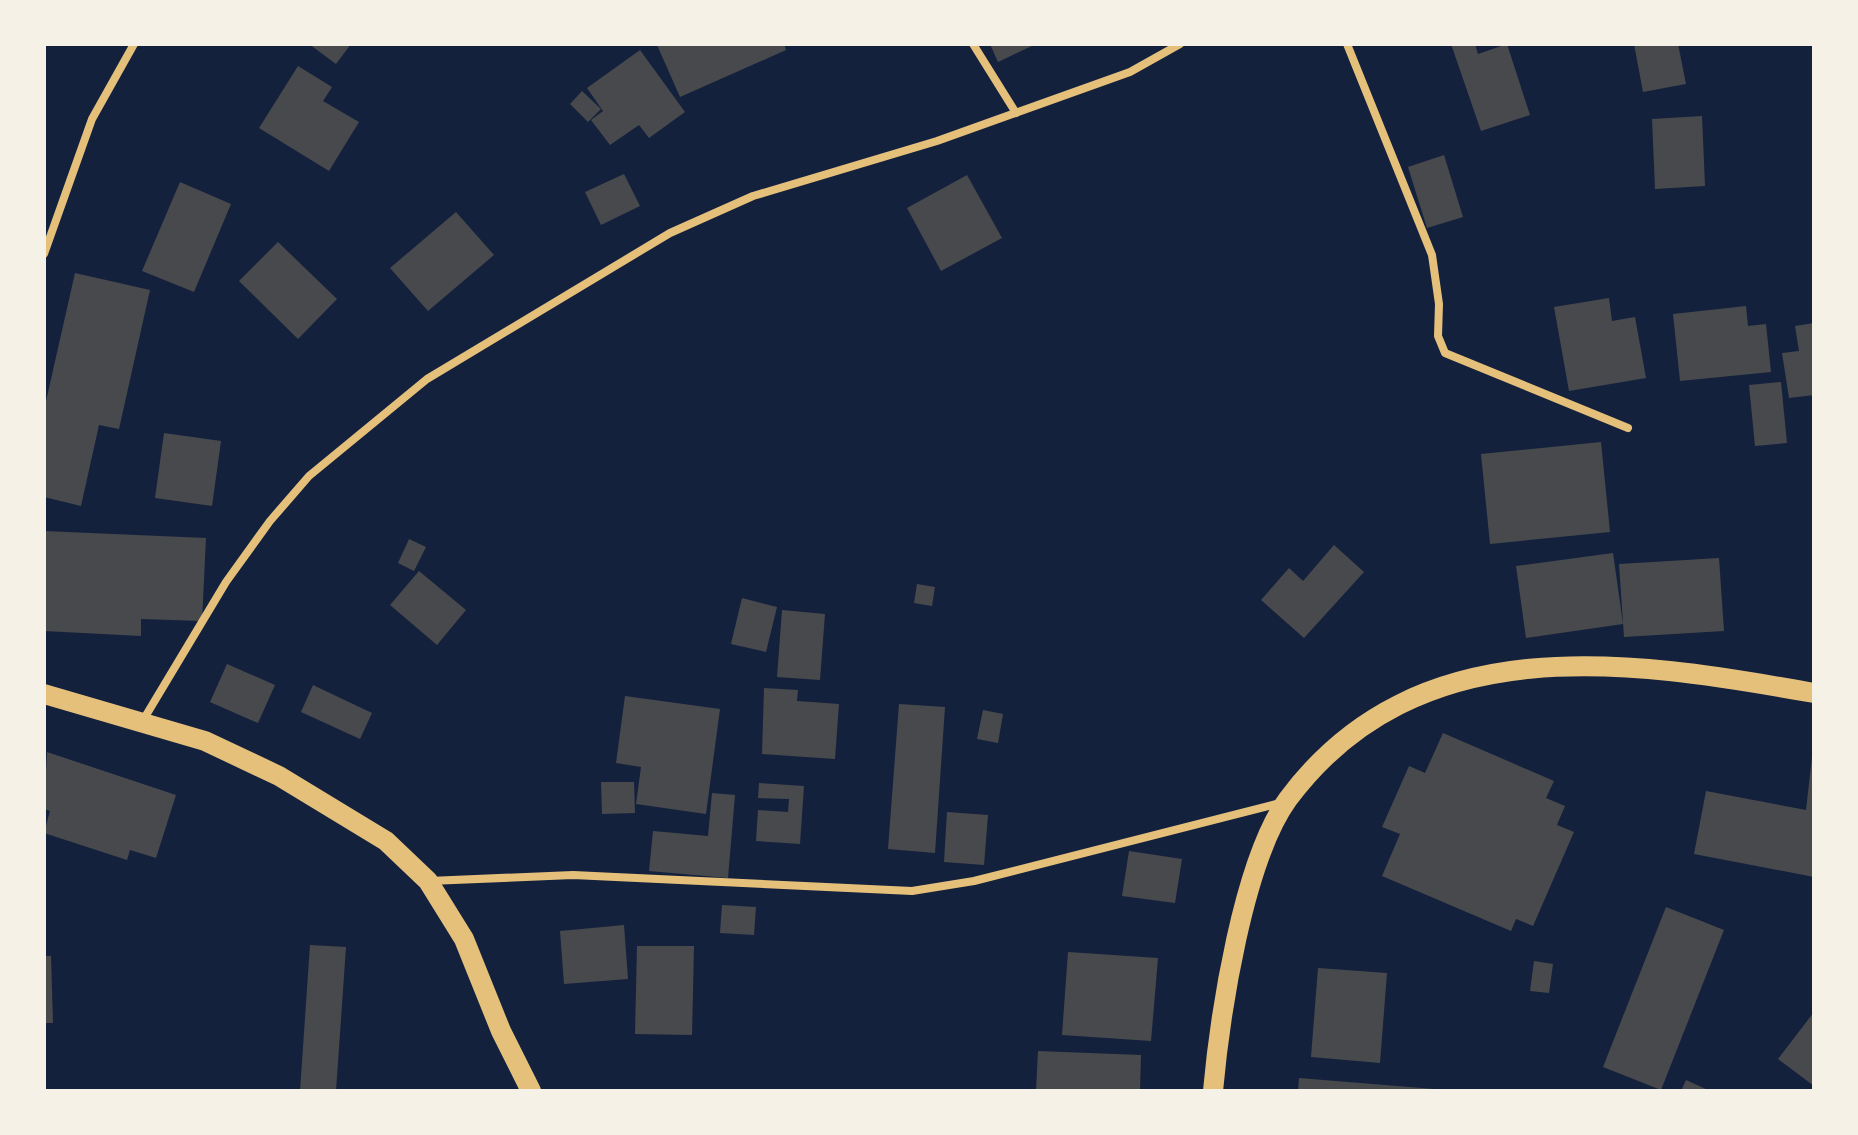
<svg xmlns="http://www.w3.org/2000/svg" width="1858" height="1135" viewBox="0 0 1858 1135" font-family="'Varela Round',sans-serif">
<rect width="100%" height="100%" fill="#14213d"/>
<g fill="#48494c">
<path d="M 309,44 L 351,44 L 336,64 Z"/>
<path d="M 660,44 L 784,44 L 786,50 L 680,97 L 657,45 Z"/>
<path d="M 990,44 L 1036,44 L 998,62 Z"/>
<path d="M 1451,44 L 1475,44 L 1478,54 L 1507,44 L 1530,115 L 1481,131 Z"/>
<path d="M 1634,44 L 1678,44 L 1686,84 L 1643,92 Z"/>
<path d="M 640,50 L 685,112 L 649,138 L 639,125 L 610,145 L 591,120 L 603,111 L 587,88 Z"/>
<path d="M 298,66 L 332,87 L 323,101 L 359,122 L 329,171 L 259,128 Z"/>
<path d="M 582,91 L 601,109 L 588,122 L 570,104 Z"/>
<path d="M 1702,116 L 1705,186 L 1655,189 L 1652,119 Z"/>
<path d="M 1444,155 L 1463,217 L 1427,228 L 1408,167 Z"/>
<path d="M 624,174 L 640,206 L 601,225 L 585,192 Z"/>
<path d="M 967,175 L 1002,238 L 941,271 L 907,208 Z"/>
<path d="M 180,182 L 231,204 L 194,292 L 142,271 Z"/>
<path d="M 456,212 L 494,255 L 428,311 L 390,268 Z"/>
<path d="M 278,242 L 337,299 L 298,339 L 239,281 Z"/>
<path d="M 75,273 L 150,290 L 119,429 L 99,425 L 81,506 L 44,497 L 44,410 Z"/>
<path d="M 1609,298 L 1612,321 L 1635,317 L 1646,378 L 1569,391 L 1554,307 Z"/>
<path d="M 1746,306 L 1748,326 L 1766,324 L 1771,372 L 1680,381 L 1673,314 Z"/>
<path d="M 1814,323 L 1814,395 L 1789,398 L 1782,353 L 1799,351 L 1795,326 Z"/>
<path d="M 1781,382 L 1787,443 L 1755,446 L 1749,385 Z"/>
<path d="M 164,433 L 221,441 L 212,506 L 155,498 Z"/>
<path d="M 1601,442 L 1610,532 L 1490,544 L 1481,454 Z"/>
<path d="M 44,531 L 206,538 L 202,621 L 141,619 L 141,636 L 44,631 Z"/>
<path d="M 409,539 L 426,547 L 414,571 L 398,563 Z"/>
<path d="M 1334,545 L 1364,572 L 1304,638 L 1261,600 L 1289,568 L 1303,581 Z"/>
<path d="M 1613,553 L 1623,624 L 1526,638 L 1516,566 Z"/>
<path d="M 1719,558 L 1724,631 L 1624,637 L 1619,564 Z"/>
<path d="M 419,571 L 466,610 L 437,645 L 390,605 Z"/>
<path d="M 917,584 L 935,587 L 932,606 L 914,603 Z"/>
<path d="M 742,598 L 777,607 L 766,652 L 731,644 Z"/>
<path d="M 782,610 L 825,614 L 820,680 L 777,677 Z"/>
<path d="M 227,664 L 275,685 L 258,723 L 210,702 Z"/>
<path d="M 313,685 L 372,713 L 360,739 L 301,712 Z"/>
<path d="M 764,688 L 798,690 L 797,701 L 839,704 L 835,759 L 762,754 Z"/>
<path d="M 625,696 L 720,709 L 706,814 L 636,804 L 641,767 L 616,763 Z"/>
<path d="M 899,704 L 945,707 L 935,853 L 888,849 Z"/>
<path d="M 983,710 L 1003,714 L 998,743 L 977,739 Z"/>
<path d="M 1443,733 L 1554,781 L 1546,798 L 1565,806 L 1557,825 L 1574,832 L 1533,926 L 1516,919 L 1511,931 L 1382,876 L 1400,834 L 1382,827 L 1409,766 L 1425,773 Z"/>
<path d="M 47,752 L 176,795 L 156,858 L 130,850 L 127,860 L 44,833 L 50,811 L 44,809 Z"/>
<path d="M 1812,757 L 1814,877 L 1694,854 L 1706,791 L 1806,810 Z"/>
<path d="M 601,782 L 634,782 L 635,813 L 602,814 Z"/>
<path d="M 759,783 L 804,786 L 800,844 L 756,841 L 758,810 L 788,812 L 789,799 L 758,798 Z"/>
<path d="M 712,793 L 735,795 L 728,878 L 649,871 L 653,831 L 708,836 Z"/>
<path d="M 947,812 L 988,815 L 984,865 L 944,862 Z"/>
<path d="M 1129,851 L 1182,859 L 1175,903 L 1122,896 Z"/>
<path d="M 722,905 L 756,907 L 754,935 L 720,933 Z"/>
<path d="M 1666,907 L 1724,930 L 1661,1090 L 1603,1067 Z"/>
<path d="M 624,925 L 628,979 L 564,984 L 560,931 Z"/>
<path d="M 310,945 L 346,947 L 336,1091 L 300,1091 Z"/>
<path d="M 637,946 L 694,946 L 692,1035 L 635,1034 Z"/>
<path d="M 1068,952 L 1158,958 L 1151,1041 L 1062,1035 Z"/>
<path d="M 44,956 L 51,956 L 53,1023 L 44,1023 Z"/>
<path d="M 1534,961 L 1553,964 L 1549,993 L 1530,991 Z"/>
<path d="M 1318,968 L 1387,973 L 1380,1063 L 1311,1057 Z"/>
<path d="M 1814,1012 L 1814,1086 L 1778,1059 Z"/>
<path d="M 1038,1051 L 1141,1055 L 1140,1091 L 1036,1091 Z"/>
<path d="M 1299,1078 L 1434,1089 L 1434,1091 L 1298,1091 Z"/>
<path d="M 1686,1080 L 1710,1091 L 1681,1091 Z"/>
</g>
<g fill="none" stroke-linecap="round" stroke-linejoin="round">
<g stroke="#e5c07b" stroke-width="8">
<path d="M 973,44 L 1016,113"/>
<path d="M 1347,44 L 1432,255 L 1439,304 L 1438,336 L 1445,353 L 1628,428"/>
<path d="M 44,254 L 92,119 L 134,44"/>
<path d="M 142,722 L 226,582 L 270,521 L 309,476 L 427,379 L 670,233 L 753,196 L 937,141 L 1130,72 L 1180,44"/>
<path d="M 429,881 L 573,875 L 912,891 L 974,881 L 1284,802"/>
</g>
<g stroke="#e5c07b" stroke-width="20">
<path d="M 44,694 L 205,741 L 279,776 L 386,841 L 428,881 L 464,939 L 501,1031 L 531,1091"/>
<path d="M 1213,1091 C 1220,1014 1243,861 1288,799 C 1417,626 1629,660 1814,693"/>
</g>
</g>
<rect width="1858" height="1135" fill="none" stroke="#f6f1e7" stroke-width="92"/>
</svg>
